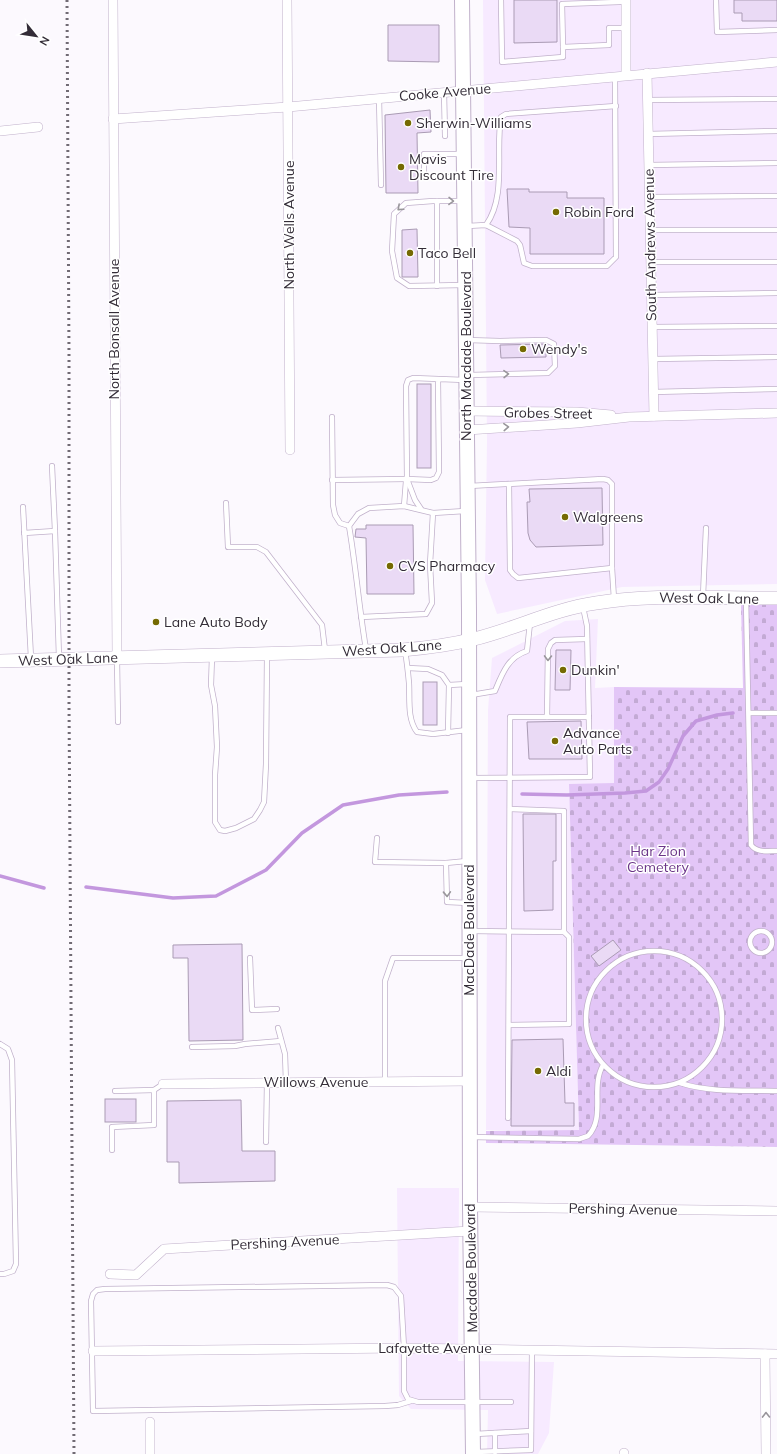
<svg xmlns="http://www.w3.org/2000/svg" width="777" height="1454" viewBox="0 0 777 1454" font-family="Mulish,sans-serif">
<defs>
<pattern id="cemetery-stones" width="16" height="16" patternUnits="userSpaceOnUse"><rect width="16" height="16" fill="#e3c6f7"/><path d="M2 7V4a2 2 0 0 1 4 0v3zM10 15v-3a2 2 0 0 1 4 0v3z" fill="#c3aad4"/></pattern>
</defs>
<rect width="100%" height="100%" fill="#fcf9fe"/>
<g fill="#f7eaff">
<path d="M 483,0 L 777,0 L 777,584 L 622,587 L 497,614 L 485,580 L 487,441 Z"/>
<path d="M 598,619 L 595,688 L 614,687 L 614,784 L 569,784 L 579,1131 L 486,1130 L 488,710 L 492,658 L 565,621 Z"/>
<path d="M 397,1188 L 459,1188 L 458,1361 L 554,1362 L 549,1433 L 538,1454 L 487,1454 L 488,1410 L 411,1409 L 399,1396 Z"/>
</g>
<path fill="url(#cemetery-stones)" d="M 741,605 L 777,605 L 777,1147 L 486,1143 L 486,1131 L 579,1130 L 569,784 L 614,783 L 614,687 L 743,688 Z"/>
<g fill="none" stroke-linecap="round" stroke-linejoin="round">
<g stroke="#c397de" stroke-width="3.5">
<path d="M 522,794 L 567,795 L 625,793 L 646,791 L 659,782 L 668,769 L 683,736 L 696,721 L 717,715 L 733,713"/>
<path d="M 0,876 L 44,888"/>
<path d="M 86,887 L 173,898 L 216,896 L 266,870 L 302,833 L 343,805 L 399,795 L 447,792"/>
</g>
</g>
<g fill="#eadaf5" stroke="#aa9bb4">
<path d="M 514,0 L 557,0 L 557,42 L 514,43 Z"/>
<path d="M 734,0 L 777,0 L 777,21 L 742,21 L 742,13 L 734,13 Z"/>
<path d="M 388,25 L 439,25 L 439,62 L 388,61 Z"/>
<path d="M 430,110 L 431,132 L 417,133 L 418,193 L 386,193 L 385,115 Z"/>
<path d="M 507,189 L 529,189 L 529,192 L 567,192 L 567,198 L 604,198 L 604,254 L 530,254 L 530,228 L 509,227 Z"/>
<path d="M 417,229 L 418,277 L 402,277 L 402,230 Z"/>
<path d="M 546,344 L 546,357 L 501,358 L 500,345 Z"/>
<rect x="417" y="384" width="14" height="84"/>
<path d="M 602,488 L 603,545 L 536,547 L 530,540 L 528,533 L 527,502 L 530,502 L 529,489 Z"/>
<path d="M 366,525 L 413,525 L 414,594 L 367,594 L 366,538 L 355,537 L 356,529 L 366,529 Z"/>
<path d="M 556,650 L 571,650 L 570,690 L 555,690 Z"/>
<rect x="423" y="682" width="14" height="43"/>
<path d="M 581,721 L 582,759 L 529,759 L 527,722 Z"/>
<path d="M 523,814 L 556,814 L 556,861 L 553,861 L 553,910 L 524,911 Z"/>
<path d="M 613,940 L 621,950 L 599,966 L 591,956 Z"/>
<path d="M 242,944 L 243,1040 L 189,1041 L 188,958 L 173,958 L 173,945 Z"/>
<path d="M 563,1039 L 565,1103 L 574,1103 L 574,1126 L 511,1126 L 512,1040 Z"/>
<rect x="105" y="1099" width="31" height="23"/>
<path d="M 241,1100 L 242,1151 L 275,1151 L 275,1181 L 179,1183 L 179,1162 L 167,1162 L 167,1101 Z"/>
</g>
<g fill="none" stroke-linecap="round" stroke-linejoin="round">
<g stroke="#c1b1cb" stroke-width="6">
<g id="lane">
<path d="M 501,0 L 502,62 L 563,57 L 563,47 L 609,45 L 609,28 L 626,28"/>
<path d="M 716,0 L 717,32 L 777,30"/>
<path d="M 563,47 L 562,4 L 619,2 L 626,1"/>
<path d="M 444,92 L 445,136"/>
<path d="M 379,98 L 381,185"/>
<path d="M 647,100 L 777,99"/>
<path d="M 648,134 L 777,131"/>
<path d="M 649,165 L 777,163"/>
<path d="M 463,177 L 424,177 L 424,154 L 463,154"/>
<path d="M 649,197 L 777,196"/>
<path d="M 437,201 L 437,286"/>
<path d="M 462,201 L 433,201 L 406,203 L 394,214 L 392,251 L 397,278 L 409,286 L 464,285"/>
<path d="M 486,225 C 507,196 495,151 501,117 L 506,114 L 616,106"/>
<path d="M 467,226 L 486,225 L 517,241 L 520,245 L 524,263 L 532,266 L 607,266 L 616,257 L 615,76"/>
<path d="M 650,230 L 777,230"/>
<path d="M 651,262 L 777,262"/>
<path d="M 651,295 L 777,293"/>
<path d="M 652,327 L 777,326"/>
<path d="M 467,340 L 500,341 L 546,340 L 554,344 L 555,366 L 548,373 L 469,375"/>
<path d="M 653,359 L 777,357"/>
<path d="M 438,379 L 439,472 L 436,478 L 431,480 L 407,479 L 406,386 L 408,380 L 413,378 L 465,380"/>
<path d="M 653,392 L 777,389"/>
<path d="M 332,417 L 333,505 L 335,515 L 340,523 L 349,526"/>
<path d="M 52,466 L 55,531"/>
<path d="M 407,479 L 415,500 L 421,509"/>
<path d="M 332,480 L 407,479"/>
<path d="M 509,484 L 510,570 L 513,574 L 518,578 L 612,568"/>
<path d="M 469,486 L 603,479 L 608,480 L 612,484 L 612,568 L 614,599"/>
<path d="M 226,503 L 228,547 L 257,547 L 266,552 L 322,625 L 325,650"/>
<path d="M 404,506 L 406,481"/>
<path d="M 23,507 L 31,658"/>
<path d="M 24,533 L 55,531 L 59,658"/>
<path d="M 703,596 L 706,528"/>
<path d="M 746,599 L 751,845 C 757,853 767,851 777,851"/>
<path d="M 361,617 L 426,614 L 432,603 L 430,564 L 433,513"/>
<path d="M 366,649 C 359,608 356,567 349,526 L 358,514 L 369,508 L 404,506 L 433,513 L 465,511"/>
<path d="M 405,651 C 407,662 408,672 409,683 C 410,699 407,719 417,732 L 433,734 L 467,730"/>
<path d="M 212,657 L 211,685 L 215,706 L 217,747 L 215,775 L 215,822 L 220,830 L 225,831 L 236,828 L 254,819 L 260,810 L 264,802 L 266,764 L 267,655"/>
<path d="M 117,659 L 118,722"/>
<path d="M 408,668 L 428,669 L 442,675 L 449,685 L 448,733"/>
<path d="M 449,685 L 467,684"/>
<path d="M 471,695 L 495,691 C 502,674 508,657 527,651 L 530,623"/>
<path d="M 749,713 L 777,713"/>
<path d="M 547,717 L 548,649 L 551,643 L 555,640 L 587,639"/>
<path d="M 470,778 L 590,777 L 587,626 L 583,607"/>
<path d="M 377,838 L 375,862 L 446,863 L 467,861"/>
<path d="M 446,863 L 447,902 L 468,903"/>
<circle cx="761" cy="942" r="11"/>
<path d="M 471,931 L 564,932 L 564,811 L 510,809"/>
<circle cx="654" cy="1019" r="68"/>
<path d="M 250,958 L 252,1010 L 277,1009"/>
<path d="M 509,1025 L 569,1024 L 569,937 L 564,932"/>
<path d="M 278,1028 L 285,1054 L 286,1082"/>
<path d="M 0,1044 L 8,1049 L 12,1060 L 16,1264 L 13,1271 L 4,1274 L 0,1274"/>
<path d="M 192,1047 L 235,1046 L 245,1044 L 281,1041"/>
<path d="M 385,1082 L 385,981 L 393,958 L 468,958"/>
<path d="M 680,1083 C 711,1093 745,1090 777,1091"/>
<path d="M 115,1091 L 154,1090"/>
<path d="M 508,1118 L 510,717 L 589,717"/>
<path d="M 471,1137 L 579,1139 L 588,1136 C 606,1117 590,1088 603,1065"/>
<path d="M 266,1142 L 267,1082"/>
<path d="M 112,1150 L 112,1127 L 154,1125 L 154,1090 L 163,1084"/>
<path d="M 411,1401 L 398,1405 L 385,1406 L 93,1411 L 91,1301 L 93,1294 L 97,1290 L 105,1289 L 387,1285 L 394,1287 L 401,1296 L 404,1348 L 404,1391 L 408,1399 L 418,1402 L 511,1402"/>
<path d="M 475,1434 L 531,1431"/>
<path d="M 475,1452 L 531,1450 L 532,1349"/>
<path d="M 495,1452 L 495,1433"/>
</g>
</g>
<g stroke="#c1b1cb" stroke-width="10">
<g id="street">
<path d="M 113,0 L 117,657"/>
<path d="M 287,0 L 290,450"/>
<path d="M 626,0 L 626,75"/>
<path d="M 647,73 L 654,416"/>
<path d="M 113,119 L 288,107 L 777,62"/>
<path d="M 0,131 L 38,127"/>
<path d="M 466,411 L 577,412 L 611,415"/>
<path d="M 467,430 L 577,423 L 629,417 L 777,413"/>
<path d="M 163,1084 L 470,1081"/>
<path d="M 470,1207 L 777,1211"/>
<path d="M 110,1274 L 136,1275 L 164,1249 L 470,1231"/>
<path d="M 93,1351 L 404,1348 L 777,1354"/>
<path d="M 765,1354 L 766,1454"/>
<path d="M 150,1422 L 150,1454"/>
<path d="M 624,1453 L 624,1454"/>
</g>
</g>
<g stroke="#c1b1cb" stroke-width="14">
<path id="secondary" d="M 0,661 L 402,650 C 426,648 450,645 474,639 C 515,629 554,609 596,603 C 655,593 717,599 777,598"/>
</g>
<g stroke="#c1b1cb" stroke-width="16">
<path id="primary" d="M 462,0 L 469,611 L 470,1207 L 473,1454"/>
</g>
<use href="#lane" stroke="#fff" stroke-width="4.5"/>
<use href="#street" stroke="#fff" stroke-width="9"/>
<use href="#secondary" stroke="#fff" stroke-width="13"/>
<use href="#primary" stroke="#fff" stroke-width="14"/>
<path stroke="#716b74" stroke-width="3" stroke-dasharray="2 4" stroke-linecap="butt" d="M 67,0 L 69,356 L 69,702 L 74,1454"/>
</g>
<defs><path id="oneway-chevron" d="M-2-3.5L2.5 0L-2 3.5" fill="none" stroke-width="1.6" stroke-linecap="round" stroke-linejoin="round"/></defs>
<g stroke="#99969b">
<use href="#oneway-chevron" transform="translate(451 201) rotate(1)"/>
<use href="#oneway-chevron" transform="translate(400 208) rotate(138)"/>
<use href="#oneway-chevron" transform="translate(506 374) rotate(-1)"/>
<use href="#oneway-chevron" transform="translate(506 427) rotate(-3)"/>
<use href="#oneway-chevron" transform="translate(548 658) rotate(91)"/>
<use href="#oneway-chevron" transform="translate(447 894) rotate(88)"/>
<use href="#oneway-chevron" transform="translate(766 1415) rotate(-91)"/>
</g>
<g fill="#756a02" stroke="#fff" stroke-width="1.5">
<circle cx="408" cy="123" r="4"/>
<circle cx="401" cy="167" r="4"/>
<circle cx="556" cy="212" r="4"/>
<circle cx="410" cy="253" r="4"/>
<circle cx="523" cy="349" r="4"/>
<circle cx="565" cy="517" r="4"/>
<circle cx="390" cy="566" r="4"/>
<circle cx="156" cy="622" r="4"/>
<circle cx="563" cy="670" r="4"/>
<circle cx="555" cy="741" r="4"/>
<circle cx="538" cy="1071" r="4"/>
</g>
<g text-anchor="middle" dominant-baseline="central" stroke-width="3" stroke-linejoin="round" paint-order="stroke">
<g font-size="14" fill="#332c37" stroke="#fff">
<text transform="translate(445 92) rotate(-5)">Cooke Avenue</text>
<text transform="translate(289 225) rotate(-90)">North Wells Avenue</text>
<text transform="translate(650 245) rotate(-91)">South Andrews Avenue</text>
<text transform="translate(114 329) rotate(-90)">North Bonsall Avenue</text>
<text transform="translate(466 356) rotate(-90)">North Macdade Boulevard</text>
<text transform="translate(548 413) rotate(1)">Grobes Street</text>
<text transform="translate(709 598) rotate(1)">West Oak Lane</text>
<text transform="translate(392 648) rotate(-4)">West Oak Lane</text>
<text transform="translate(68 659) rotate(-2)">West Oak Lane</text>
<text transform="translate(469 930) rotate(-90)">MacDade Boulevard</text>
<text x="316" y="1082">Willows Avenue</text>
<text transform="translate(623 1209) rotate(1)">Pershing Avenue</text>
<text transform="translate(285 1242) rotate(-3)">Pershing Avenue</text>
<text transform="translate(471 1268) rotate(-91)">Macdade Boulevard</text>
<text x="435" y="1348">Lafayette Avenue</text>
</g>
<g font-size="14" fill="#332c37" stroke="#fff" text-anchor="start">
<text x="416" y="123">Sherwin-Williams</text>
<text x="409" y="159">Mavis<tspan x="409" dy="16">Discount Tire</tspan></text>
<text x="564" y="212">Robin Ford</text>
<text x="418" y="253">Taco Bell</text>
<text x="531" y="349">Wendy's</text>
<text x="573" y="517">Walgreens</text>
<text x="398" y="566">CVS Pharmacy</text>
<text x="164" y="622">Lane Auto Body</text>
<text x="571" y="670">Dunkin'</text>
<text x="563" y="733">Advance<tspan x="563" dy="16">Auto Parts</tspan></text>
<text x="546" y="1071">Aldi</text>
</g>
<g font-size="14" fill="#6b3588" stroke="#fff">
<text x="658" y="851">Har Zion<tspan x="658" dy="16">Cemetery</tspan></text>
</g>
</g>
<g transform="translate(36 36) rotate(120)" stroke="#ffffff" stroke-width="3" paint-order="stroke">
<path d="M0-3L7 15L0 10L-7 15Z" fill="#332c37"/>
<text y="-6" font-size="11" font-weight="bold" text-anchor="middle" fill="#332c37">N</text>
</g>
</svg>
